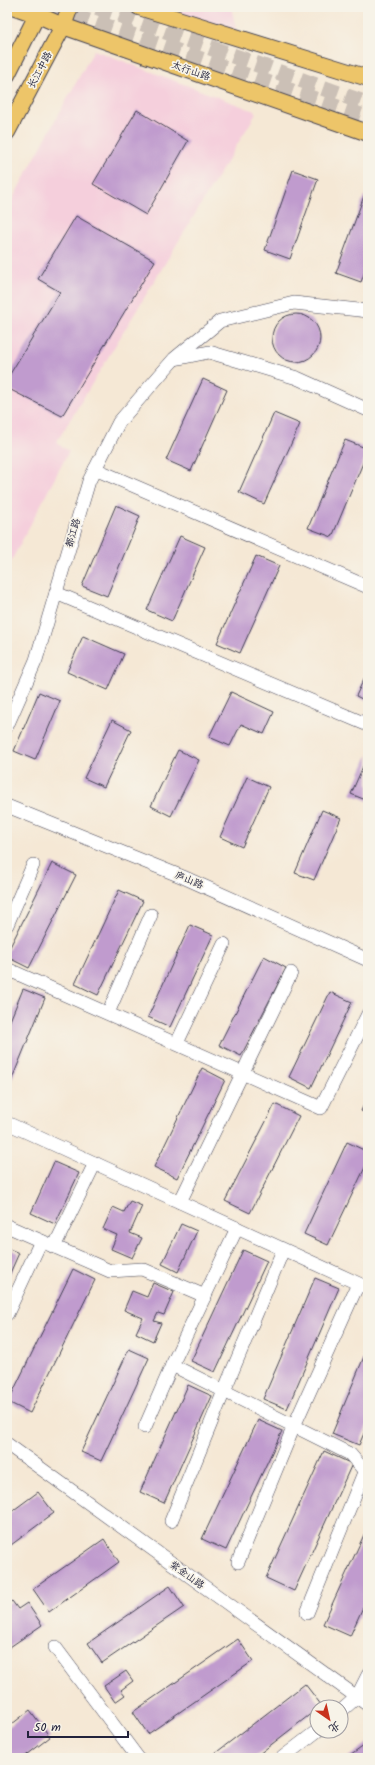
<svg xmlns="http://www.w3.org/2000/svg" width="375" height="1765" viewBox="0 0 375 1765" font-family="Kalam,'LXGW WenKai TC',sans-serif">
<rect width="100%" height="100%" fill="#f7f3e8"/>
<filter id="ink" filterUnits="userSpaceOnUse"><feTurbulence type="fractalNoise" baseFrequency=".025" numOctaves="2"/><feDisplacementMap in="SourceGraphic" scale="8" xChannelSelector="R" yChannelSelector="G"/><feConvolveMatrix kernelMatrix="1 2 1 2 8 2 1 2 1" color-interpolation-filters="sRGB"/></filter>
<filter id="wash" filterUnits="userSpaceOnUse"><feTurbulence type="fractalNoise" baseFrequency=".012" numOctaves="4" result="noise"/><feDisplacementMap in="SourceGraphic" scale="16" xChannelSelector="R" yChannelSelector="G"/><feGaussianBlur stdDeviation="0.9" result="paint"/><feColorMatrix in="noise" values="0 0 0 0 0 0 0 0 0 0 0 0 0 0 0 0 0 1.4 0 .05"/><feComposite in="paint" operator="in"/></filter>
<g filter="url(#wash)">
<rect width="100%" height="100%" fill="#f5e8d5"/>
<g fill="#f5cfdc">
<path d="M 155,7 L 231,7 L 237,33 Z"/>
<path d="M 94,50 L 257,112 L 56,443 L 69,451 L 7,569 L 7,209 Z"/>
</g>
<g id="blocks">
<g fill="#c09bce">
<path d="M 137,110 L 188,141 L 146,215 L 93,184 Z"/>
<path d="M 293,170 L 318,179 L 290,259 L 265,250 Z"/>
<path d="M 364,196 L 368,197 L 368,263 L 361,282 L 336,273 Z"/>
<path d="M 76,216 L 155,261 L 62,416 L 7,388 L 7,379 L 60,292 L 38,279 Z"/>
<circle cx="296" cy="338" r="24"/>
<path d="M 203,379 L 227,390 L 191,471 L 166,460 Z"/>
<path d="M 274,413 L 300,424 L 264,504 L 239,492 Z"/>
<path d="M 345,440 L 368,449 L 368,451 L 332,537 L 308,528 Z"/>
<path d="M 116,505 L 140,516 L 107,596 L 82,586 Z"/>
<path d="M 180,536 L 205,547 L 172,621 L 147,610 Z"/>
<path d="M 256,556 L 279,566 L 240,653 L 217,643 Z"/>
<path d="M 83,636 L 124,654 L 108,690 L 67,672 Z"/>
<path d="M 368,670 L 368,702 L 356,696 Z"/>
<path d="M 39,692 L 60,701 L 35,760 L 14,751 Z"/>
<path d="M 231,692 L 274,712 L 264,734 L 241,724 L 230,746 L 209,737 Z"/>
<path d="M 112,720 L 131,730 L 104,787 L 84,778 Z"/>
<path d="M 178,750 L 199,760 L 171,816 L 151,806 Z"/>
<path d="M 368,755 L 368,801 L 351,794 Z"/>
<path d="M 247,777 L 269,787 L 242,847 L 220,837 Z"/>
<path d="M 322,810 L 341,818 L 314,880 L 295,873 Z"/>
<path d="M 52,863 L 76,875 L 29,968 L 7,957 L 7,953 Z"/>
<path d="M 119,890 L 143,901 L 98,995 L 75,984 Z"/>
<path d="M 190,925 L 213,935 L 170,1027 L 148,1017 Z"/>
<path d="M 264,956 L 286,968 L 241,1056 L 219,1045 Z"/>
<path d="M 23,989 L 45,998 L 7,1091 L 7,1028 Z"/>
<path d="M 330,992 L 352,1002 L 311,1088 L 289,1077 Z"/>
<path d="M 202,1068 L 225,1080 L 177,1178 L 154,1167 Z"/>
<path d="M 368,1096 L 368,1114 L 361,1111 Z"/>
<path d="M 275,1104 L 299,1116 L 250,1213 L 225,1201 Z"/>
<path d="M 347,1142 L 368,1152 L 368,1161 L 328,1245 L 304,1234 Z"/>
<path d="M 54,1162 L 79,1173 L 55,1224 L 31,1213 Z"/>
<path d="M 130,1201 L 142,1206 L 130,1233 L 142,1238 L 132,1258 L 111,1249 L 117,1235 L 103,1229 L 113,1207 L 124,1212 Z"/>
<path d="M 181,1224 L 197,1231 L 178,1272 L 162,1264 Z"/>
<path d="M 7,1248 L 19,1253 L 7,1280 Z"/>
<path d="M 243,1250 L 267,1261 L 215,1372 L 191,1361 Z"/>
<path d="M 73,1269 L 95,1280 L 30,1413 L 8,1402 Z"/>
<path d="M 315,1278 L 339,1288 L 287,1409 L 263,1399 Z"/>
<path d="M 153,1283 L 174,1292 L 164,1315 L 158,1313 L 154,1321 L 161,1323 L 153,1341 L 136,1333 L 143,1318 L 124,1310 L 132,1291 L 147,1297 Z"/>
<path d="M 368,1347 L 368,1424 L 359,1445 L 332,1434 Z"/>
<path d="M 129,1349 L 149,1358 L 101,1461 L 81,1452 Z"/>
<path d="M 188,1385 L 212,1396 L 164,1503 L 140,1492 Z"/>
<path d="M 258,1420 L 282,1431 L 226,1550 L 202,1539 Z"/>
<path d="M 324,1451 L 352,1464 L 294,1591 L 266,1578 Z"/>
<path d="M 38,1492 L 54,1513 L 7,1548 L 7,1515 Z"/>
<path d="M 368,1526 L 368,1596 L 350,1636 L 323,1624 Z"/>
<path d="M 104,1539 L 119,1562 L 49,1612 L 33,1589 Z"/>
<path d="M 170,1586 L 184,1607 L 102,1663 L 88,1643 Z"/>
<path d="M 12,1601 L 18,1609 L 27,1603 L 42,1625 L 7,1649 L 7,1604 Z"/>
<path d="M 238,1639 L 253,1661 L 148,1734 L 133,1712 Z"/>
<path d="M 126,1671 L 133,1681 L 121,1690 L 125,1695 L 115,1702 L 104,1686 Z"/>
<path d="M 305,1684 L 322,1706 L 317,1707 L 317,1709 L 254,1758 L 209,1758 Z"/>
<path d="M 30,1710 L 50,1737 L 23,1758 L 7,1758 L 7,1728 Z"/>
<path d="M 368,1743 L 368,1758 L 347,1758 Z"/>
</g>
</g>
</g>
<g filter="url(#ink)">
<use href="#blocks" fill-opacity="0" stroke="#424052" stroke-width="1"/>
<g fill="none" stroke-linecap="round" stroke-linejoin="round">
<g stroke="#cbc0b6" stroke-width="16" stroke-dasharray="16 8" stroke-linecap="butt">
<path d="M 51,7 L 368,118"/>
<path d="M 97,7 L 368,104"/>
</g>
<g stroke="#424052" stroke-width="14">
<g id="minor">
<path d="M 175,359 L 209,352 L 297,378 L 368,410"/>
<path d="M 95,469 L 368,587"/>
<path d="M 56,593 L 368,725"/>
<path d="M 7,726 L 36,660 L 89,481 L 119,422 L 174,359 L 220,321 L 294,303 L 368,311"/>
<path d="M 7,806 L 183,877 L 368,960"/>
<path d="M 7,925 L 33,865"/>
<path d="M 7,969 L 321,1108 L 368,1014"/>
<path d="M 108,1013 L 151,915"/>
<path d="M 177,1043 L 224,944"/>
<path d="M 7,1123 L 368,1288"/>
<path d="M 180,1202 L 291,973"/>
<path d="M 7,1226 L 110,1271 L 142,1269 L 205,1296"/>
<path d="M 54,1247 L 95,1163"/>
<path d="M 7,1314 L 41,1241"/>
<path d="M 172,1365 L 350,1454 L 368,1475"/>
<path d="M 145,1427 L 172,1365 L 237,1228"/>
<path d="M 7,1444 L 368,1705"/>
<path d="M 171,1521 L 224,1391 L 283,1250"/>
<path d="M 238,1562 L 294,1426 L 358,1284"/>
<path d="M 307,1613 L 367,1465"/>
<path d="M 55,1647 L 138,1758"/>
<path d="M 341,1711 L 357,1697 L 368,1675"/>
<path d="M 282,1758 L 317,1731"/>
</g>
</g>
<g stroke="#424052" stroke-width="18">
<g id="major">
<path d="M 15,7 L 38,15 L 63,26 L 368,133"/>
<path d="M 139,7 L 368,78"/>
<path d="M 7,75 L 41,7"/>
<path d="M 7,132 L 63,26 L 70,7"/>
</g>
</g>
<use href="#minor" stroke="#fff" stroke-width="13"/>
<use href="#major" stroke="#edc569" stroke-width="16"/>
</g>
</g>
<g text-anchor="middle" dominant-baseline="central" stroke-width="3.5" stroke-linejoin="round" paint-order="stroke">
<g font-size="10" fill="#22223b" stroke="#f7f3e8">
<text transform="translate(40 70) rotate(-62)">长江中路</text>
<text transform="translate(191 71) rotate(19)">太行山路</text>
<text transform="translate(73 533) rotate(-74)">都江路</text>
<text transform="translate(189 880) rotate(23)">庐山路</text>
<text transform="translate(187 1575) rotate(36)">紫金山路</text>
</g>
</g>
<rect width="375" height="1765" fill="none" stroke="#f7f3e8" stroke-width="24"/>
<g transform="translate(329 1719) rotate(146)"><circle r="19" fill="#f7f3e8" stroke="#a29fa3"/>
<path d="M0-3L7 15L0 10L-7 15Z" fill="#c8321e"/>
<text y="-6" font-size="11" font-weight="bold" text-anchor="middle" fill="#22223b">北</text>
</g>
<path d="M28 1731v6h100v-6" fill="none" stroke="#22223b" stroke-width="2"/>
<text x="34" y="1731" font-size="12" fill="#22223b" stroke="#f7f3e8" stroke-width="3" paint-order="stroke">50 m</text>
</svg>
